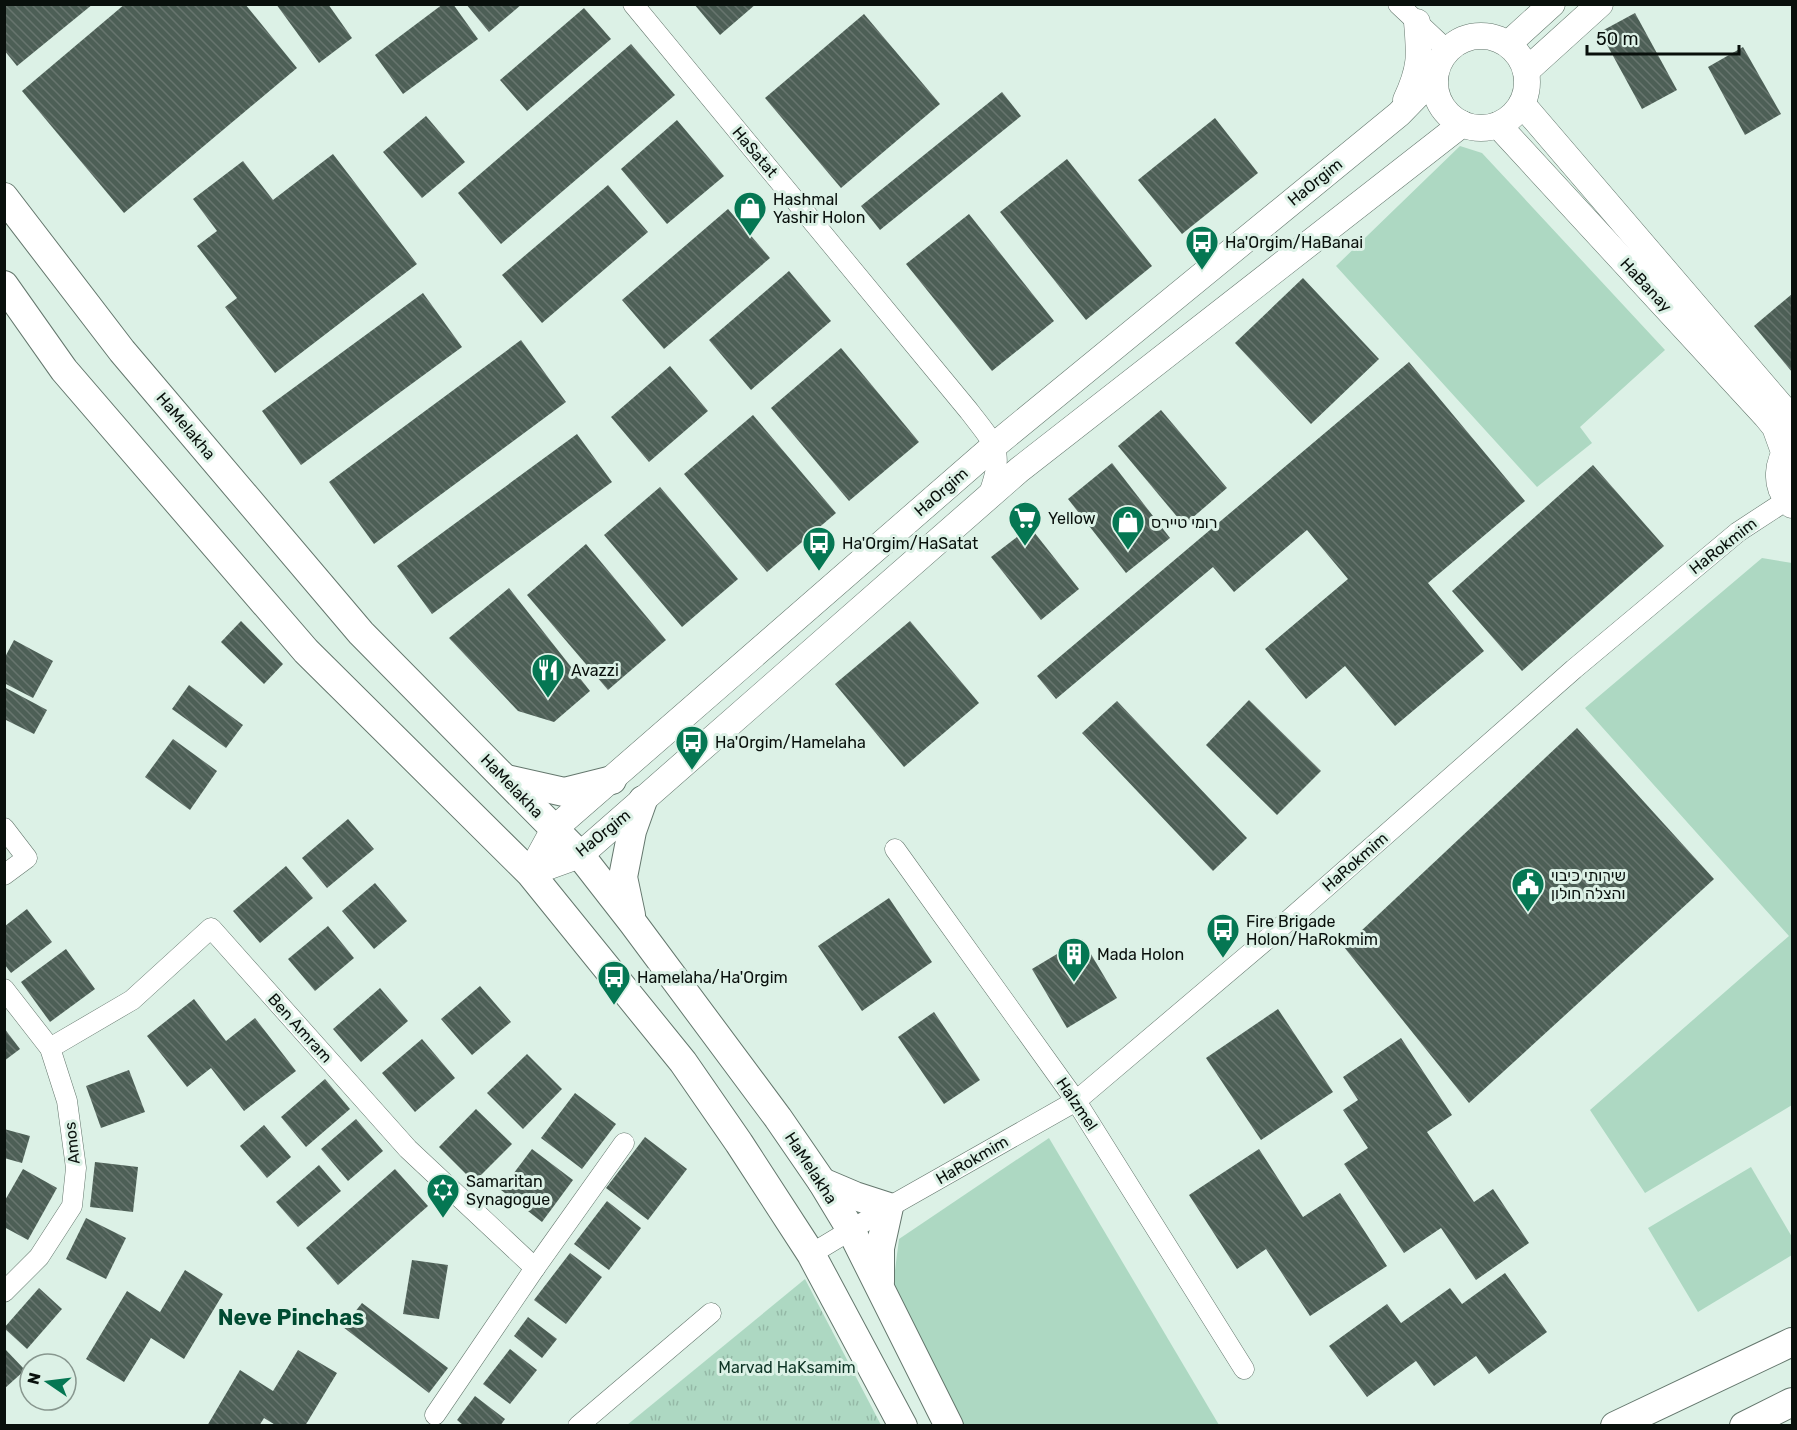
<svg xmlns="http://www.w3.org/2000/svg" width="1797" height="1430" viewBox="0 0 1797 1430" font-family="Rubik,Heebo,sans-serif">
<defs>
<pattern id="park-tufts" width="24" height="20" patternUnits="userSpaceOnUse" patternTransform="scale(1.5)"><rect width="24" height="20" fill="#add8c2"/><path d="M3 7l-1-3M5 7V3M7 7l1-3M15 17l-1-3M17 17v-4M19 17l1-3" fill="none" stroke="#94b8a6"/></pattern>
<pattern id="building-back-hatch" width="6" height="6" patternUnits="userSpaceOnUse" patternTransform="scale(1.5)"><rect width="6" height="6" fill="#4d5f56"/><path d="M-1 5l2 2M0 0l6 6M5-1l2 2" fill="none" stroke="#67756e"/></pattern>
</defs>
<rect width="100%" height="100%" fill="#dcf1e6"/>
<g fill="#add8c2">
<path d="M 1460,146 L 1482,153 L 1665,350 L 1580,427 L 1592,443 L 1537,487 L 1336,266 Z"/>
<path d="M 1762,558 L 1792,563 L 1792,1105 L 1645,1193 L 1590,1110 L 1789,936 L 1585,708 Z"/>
<path d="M 1049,1138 L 1219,1425 L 961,1425 L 892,1294 L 899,1239 Z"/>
<path d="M 1751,1167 L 1792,1237 L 1792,1255 L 1698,1312 L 1648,1228 Z"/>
</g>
<path fill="url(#park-tufts)" d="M 805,1279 L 881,1425 L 627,1425 Z"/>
<g fill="url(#building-back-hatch)">
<path d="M 4,4 L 93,4 L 17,66 L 4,50 Z"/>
<path d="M 125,4 L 245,4 L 297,68 L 124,213 L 22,91 Z"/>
<path d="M 276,4 L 328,4 L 352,38 L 319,63 Z"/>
<path d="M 443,4 L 453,4 L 478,39 L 403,94 L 375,55 Z"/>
<path d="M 466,4 L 522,4 L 489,32 Z"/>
<path d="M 694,4 L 756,4 L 720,35 Z"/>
<path d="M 584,8 L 611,39 L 527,111 L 500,80 Z"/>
<path d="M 1635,13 L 1677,90 L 1642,109 L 1600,32 Z"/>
<path d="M 864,14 L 940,104 L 841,188 L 765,98 Z"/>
<path d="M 631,44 L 675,95 L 501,244 L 458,193 Z"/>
<path d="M 1743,47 L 1781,114 L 1745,135 L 1708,67 Z"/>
<path d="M 1002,92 L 1021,116 L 880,230 L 861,206 Z"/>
<path d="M 426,116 L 465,162 L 422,198 L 383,152 Z"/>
<path d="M 1215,118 L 1258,173 L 1182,234 L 1138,180 Z"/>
<path d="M 677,120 L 724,176 L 667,224 L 621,169 Z"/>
<path d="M 333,154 L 417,264 L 275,373 L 225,307 L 237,298 L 197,246 L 217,231 L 193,199 L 243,161 L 273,200 Z"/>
<path d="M 1067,159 L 1152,266 L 1086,320 L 1000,212 Z"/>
<path d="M 608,185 L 648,232 L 542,323 L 502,275 Z"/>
<path d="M 728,209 L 770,258 L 664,349 L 622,300 Z"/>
<path d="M 969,214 L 1054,321 L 992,371 L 906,264 Z"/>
<path d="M 789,271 L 831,321 L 751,390 L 709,340 Z"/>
<path d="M 1303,278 L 1379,359 L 1311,424 L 1235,343 Z"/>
<path d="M 423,293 L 462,347 L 301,465 L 262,411 Z"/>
<path d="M 1792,294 L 1792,372 L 1754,326 Z"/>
<path d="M 521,340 L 566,402 L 374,544 L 329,482 Z"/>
<path d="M 841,348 L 919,442 L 849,501 L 771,408 Z"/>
<path d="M 1409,362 L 1525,501 L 1428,583 L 1484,651 L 1395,726 L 1345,666 L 1306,699 L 1265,649 L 1348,579 L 1307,530 L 1234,592 L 1213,567 L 1056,699 L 1037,676 Z"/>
<path d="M 670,366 L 708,411 L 649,462 L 611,417 Z"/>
<path d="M 1161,410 L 1227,488 L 1184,525 L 1118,446 Z"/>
<path d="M 753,415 L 836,513 L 767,572 L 684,474 Z"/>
<path d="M 577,434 L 612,482 L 432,614 L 397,566 Z"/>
<path d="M 1112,463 L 1170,538 L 1126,573 L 1068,499 Z"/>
<path d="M 1593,465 L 1664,546 L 1522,671 L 1452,591 Z"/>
<path d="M 660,487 L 738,579 L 682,627 L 604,535 Z"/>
<path d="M 1030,527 L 1079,589 L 1041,620 L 991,557 Z"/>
<path d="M 586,544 L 666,640 L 608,690 L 527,595 Z"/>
<path d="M 509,588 L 590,691 L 554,722 L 518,711 L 449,638 Z"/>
<path d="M 241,621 L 283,664 L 264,684 L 221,642 Z"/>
<path d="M 910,621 L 979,703 L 904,767 L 835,684 Z"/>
<path d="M 14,640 L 53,661 L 33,698 L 4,683 L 4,659 Z"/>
<path d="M 189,685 L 243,725 L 226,748 L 172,709 Z"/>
<path d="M 4,687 L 47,710 L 34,734 L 4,719 Z"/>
<path d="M 1249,700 L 1321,771 L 1277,815 L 1206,745 Z"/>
<path d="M 1117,701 L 1247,838 L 1213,871 L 1082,733 Z"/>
<path d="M 1577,728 L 1714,879 L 1469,1103 L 1344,947 Z"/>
<path d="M 173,739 L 217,771 L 190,810 L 145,777 Z"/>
<path d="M 348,819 L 374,849 L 327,888 L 302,858 Z"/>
<path d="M 286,866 L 313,898 L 260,943 L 233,911 Z"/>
<path d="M 375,883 L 407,921 L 374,949 L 342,911 Z"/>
<path d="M 889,898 L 932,962 L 862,1011 L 818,946 Z"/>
<path d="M 27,909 L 52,942 L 11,973 L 5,965 L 5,926 Z"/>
<path d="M 328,926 L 354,958 L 315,991 L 288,959 Z"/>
<path d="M 1082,939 L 1117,998 L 1067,1028 L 1032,969 Z"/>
<path d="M 66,949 L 95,989 L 50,1022 L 21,982 Z"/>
<path d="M 480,986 L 511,1022 L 472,1055 L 441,1019 Z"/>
<path d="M 380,988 L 408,1021 L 361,1062 L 333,1029 Z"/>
<path d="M 194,999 L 226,1041 L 255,1018 L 296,1071 L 244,1111 L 211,1068 L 187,1087 L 147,1036 Z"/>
<path d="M 1278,1009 L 1333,1092 L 1261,1140 L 1206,1058 Z"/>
<path d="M 934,1012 L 980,1080 L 944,1104 L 898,1037 Z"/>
<path d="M 4,1028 L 20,1049 L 4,1061 Z"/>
<path d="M 1401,1038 L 1452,1115 L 1427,1132 L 1474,1202 L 1493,1189 L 1529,1243 L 1476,1280 L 1441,1228 L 1404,1253 L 1344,1164 L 1368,1148 L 1343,1110 L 1358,1100 L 1343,1077 Z"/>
<path d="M 422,1039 L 455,1078 L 415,1112 L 382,1073 Z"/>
<path d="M 527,1054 L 562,1089 L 523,1129 L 487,1093 Z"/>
<path d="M 129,1070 L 145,1112 L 101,1128 L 86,1086 Z"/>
<path d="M 325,1079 L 350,1109 L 306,1147 L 281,1117 Z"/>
<path d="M 575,1093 L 616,1124 L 582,1169 L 541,1138 Z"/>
<path d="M 476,1109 L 512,1144 L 474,1182 L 439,1147 Z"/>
<path d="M 356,1119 L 383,1151 L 348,1181 L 321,1149 Z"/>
<path d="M 264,1125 L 291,1157 L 267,1178 L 240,1146 Z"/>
<path d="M 4,1129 L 30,1136 L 22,1163 L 4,1158 Z"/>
<path d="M 645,1137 L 687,1169 L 648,1220 L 606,1188 Z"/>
<path d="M 532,1149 L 573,1180 L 542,1222 L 501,1190 Z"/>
<path d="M 1259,1149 L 1303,1217 L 1340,1193 L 1387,1266 L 1310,1316 L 1266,1249 L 1237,1269 L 1189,1195 Z"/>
<path d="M 95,1162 L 138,1167 L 133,1212 L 90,1207 Z"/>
<path d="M 319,1165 L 341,1191 L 298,1227 L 276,1202 Z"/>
<path d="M 23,1169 L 57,1188 L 28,1240 L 4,1227 L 4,1202 Z"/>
<path d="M 395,1169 L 428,1206 L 338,1285 L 306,1248 Z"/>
<path d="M 607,1201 L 641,1228 L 609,1270 L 574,1244 Z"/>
<path d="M 86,1218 L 126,1238 L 106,1279 L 66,1259 Z"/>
<path d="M 570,1253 L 602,1277 L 566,1324 L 534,1300 Z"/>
<path d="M 412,1260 L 448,1265 L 439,1319 L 403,1314 Z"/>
<path d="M 185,1270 L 223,1294 L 184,1359 L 151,1338 L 124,1382 L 86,1359 L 127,1291 L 160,1312 Z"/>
<path d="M 1505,1273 L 1547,1332 L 1489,1374 L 1476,1356 L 1434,1386 L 1416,1361 L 1367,1397 L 1329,1346 L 1387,1304 L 1401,1323 L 1450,1288 L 1462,1304 Z"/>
<path d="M 39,1288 L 62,1309 L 27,1349 L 4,1328 Z"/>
<path d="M 362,1303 L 448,1368 L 429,1393 L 343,1327 Z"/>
<path d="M 528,1317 L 557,1339 L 542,1358 L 514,1336 Z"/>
<path d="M 4,1348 L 25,1370 L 4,1389 Z"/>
<path d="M 510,1349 L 537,1370 L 510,1404 L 483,1384 Z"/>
<path d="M 298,1350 L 337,1373 L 305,1426 L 277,1426 L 264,1418 L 259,1426 L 207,1426 L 240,1370 L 273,1391 Z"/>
<path d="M 475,1396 L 505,1419 L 500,1426 L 464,1426 L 457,1420 Z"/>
</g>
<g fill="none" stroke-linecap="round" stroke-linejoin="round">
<g stroke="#64776d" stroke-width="21">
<g id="minor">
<path d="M 633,4 L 969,411 C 998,449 1005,451 987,499"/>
<path d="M 1398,4 L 1447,50"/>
<path d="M 4,828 L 27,858 L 4,875"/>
<path d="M 895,849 L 1076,1101 L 1244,1369"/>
<path d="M 4,989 L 50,1048 L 67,1101 L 76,1168 L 72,1206 L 39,1257 L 4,1292"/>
<path d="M 50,1048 L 132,1000 L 211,928 L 408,1149 L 535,1268"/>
<path d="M 811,1254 L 889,1207 L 1076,1101 L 1266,940 L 1574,669 L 1738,532 L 1787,500"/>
<path d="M 435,1415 L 535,1268 L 624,1143"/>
<path d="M 578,1426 L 711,1313"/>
</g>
</g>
<g stroke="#64776d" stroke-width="27">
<g id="tertiary">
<circle cx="1481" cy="82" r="46"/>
<path d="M 1508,44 L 1552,4"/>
<path d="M 1526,71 L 1600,4"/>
<path d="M 1406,100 C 1421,68 1420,56 1417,22"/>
<path d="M 1522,104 L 1792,419"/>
<path d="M 1498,125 L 1766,416 L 1775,427 L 1784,452"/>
<path d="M 1792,442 C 1776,462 1773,486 1792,505"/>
<path d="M 530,873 L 554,829 L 995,445 L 1399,114 L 1435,77"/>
<path d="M 530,873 L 580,855 L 1019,470 L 1462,124"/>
</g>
</g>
<g stroke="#64776d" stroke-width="30">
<g id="secondary">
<path d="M 4,197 L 122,351 L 361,633 L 580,855 L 633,923 L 778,1118 L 822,1182 L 851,1230 L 949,1426"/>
<path d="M 4,285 L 64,370 L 306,651 L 530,873 L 683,1062 L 739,1143 L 811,1254 L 903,1426"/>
<path d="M 506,779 L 564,792 L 612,780"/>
<path d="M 631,915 L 623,877 L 632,831 L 643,800"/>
<path d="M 822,1182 L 855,1196 L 889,1207 L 880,1248 L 880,1282"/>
<path d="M 1615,1426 L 1792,1342"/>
<path d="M 1744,1426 L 1792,1402"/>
</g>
</g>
<use href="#minor" stroke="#fff" stroke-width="20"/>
<use href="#tertiary" stroke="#fff" stroke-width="26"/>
<use href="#secondary" stroke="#fff" stroke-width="28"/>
</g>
<defs>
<g id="shop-pin" transform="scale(1.725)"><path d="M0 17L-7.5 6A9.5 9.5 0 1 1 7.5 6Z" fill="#057753" stroke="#dcf1e6"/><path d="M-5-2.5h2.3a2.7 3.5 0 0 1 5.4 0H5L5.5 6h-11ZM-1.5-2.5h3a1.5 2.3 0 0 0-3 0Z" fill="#fff"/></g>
<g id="bus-pin" transform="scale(1.725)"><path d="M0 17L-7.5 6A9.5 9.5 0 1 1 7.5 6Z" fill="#057753" stroke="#dcf1e6"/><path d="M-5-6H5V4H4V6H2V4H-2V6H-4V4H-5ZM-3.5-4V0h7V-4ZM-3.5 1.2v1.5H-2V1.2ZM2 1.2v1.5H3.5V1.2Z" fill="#fff"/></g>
<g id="supermarket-pin" transform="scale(1.725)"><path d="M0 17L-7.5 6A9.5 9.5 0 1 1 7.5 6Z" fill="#057753" stroke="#dcf1e6"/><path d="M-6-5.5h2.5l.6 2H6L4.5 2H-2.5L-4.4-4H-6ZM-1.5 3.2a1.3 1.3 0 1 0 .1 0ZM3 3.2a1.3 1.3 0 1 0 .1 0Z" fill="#fff"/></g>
<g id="restaurant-pin" transform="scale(1.725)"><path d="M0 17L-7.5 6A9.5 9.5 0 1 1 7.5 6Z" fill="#057753" stroke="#dcf1e6"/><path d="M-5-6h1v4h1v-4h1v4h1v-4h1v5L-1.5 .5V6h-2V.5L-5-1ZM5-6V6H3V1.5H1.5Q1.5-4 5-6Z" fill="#fff"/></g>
<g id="civic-pin" transform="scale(1.725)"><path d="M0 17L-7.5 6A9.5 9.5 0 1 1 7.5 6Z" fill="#057753" stroke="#dcf1e6"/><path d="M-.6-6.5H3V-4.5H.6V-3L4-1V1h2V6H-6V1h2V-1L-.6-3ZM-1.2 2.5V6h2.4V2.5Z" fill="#fff"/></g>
<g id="building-pin" transform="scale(1.725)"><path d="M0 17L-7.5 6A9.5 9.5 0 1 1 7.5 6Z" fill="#057753" stroke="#dcf1e6"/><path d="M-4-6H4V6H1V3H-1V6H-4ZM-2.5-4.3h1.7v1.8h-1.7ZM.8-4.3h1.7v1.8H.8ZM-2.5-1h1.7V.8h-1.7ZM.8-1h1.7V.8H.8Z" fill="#fff"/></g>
<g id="synagogue-pin" transform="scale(1.725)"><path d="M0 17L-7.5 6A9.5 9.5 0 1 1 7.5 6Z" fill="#057753" stroke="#dcf1e6"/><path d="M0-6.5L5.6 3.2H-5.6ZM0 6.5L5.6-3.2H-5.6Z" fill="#fff"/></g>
</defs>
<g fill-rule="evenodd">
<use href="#shop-pin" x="750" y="208"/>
<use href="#bus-pin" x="1202" y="242"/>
<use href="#supermarket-pin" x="1025" y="518"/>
<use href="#shop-pin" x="1128" y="522"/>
<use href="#bus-pin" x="819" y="543"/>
<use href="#restaurant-pin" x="548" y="670"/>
<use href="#bus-pin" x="692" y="742"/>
<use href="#civic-pin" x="1528" y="884"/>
<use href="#bus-pin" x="1223" y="930"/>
<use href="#building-pin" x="1074" y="954"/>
<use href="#bus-pin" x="614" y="977"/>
<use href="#synagogue-pin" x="443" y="1190"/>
</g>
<g text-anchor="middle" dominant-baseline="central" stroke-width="6" stroke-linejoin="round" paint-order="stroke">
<g font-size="16" fill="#09100c" stroke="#dcf1e6">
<text transform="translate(755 152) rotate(50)">HaSatat</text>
<text transform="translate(1315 182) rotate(-39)">HaOrgim</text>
<text transform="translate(1646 285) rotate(47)">HaBanay</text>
<text transform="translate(186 426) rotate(50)">HaMelakha</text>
<text transform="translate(941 492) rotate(-41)">HaOrgim</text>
<text transform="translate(1723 546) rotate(-38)">HaRokmim</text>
<text transform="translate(512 786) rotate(46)">HaMelakha</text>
<text transform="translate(603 833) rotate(-39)">HaOrgim</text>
<text transform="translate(1355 862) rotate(-41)">HaRokmim</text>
<text transform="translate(300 1028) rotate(48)">Ben Amram</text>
<text transform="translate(1077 1104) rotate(56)">HaIzmel</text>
<text transform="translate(72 1143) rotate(-96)">Amos</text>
<text transform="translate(972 1160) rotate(-30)">HaRokmim</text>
<text transform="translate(811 1168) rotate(57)">HaMelakha</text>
</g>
<g font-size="16" fill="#09100c" stroke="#dcf1e6" text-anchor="start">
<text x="773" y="199">Hashmal<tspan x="773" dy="18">Yashir Holon</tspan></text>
<text x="1225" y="242">Ha'Orgim/HaBanai</text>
<text x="1048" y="518">Yellow</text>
<text x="1151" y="522">רומי טיירס</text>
<text x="842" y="543">Ha'Orgim/HaSatat</text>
<text x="571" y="670">Avazzi</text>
<text x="715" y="742">Ha'Orgim/Hamelaha</text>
<text x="1551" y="875">שירותי כיבוי<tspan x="1551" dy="18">והצלה חולון</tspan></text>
<text x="1246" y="921">Fire Brigade<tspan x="1246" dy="18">Holon/HaRokmim</tspan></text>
<text x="1097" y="954">Mada Holon</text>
<text x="637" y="977">Hamelaha/Ha'Orgim</text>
<text x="466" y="1181">Samaritan<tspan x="466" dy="18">Synagogue</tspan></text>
</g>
<g font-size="16" fill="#0d3425" stroke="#dcf1e6">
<text x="787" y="1367">Marvad HaKsamim</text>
</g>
<g font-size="22" font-weight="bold" fill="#004b31" stroke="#dcf1e6">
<text x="291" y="1317">Neve Pinchas</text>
</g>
</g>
<rect width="1797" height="1430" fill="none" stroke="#09100c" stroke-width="12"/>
<g transform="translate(48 1382) rotate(284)"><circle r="28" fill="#dcf1e6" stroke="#88978f" stroke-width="1.5"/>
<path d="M0-4.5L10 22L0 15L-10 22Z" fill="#057753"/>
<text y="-9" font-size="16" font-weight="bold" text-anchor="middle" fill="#09100c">N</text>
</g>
<path d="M1587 45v9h152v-9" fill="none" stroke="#09100c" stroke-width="3"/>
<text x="1596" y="45" font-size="18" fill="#09100c" stroke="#dcf1e6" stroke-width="4.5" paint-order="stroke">50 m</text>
</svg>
